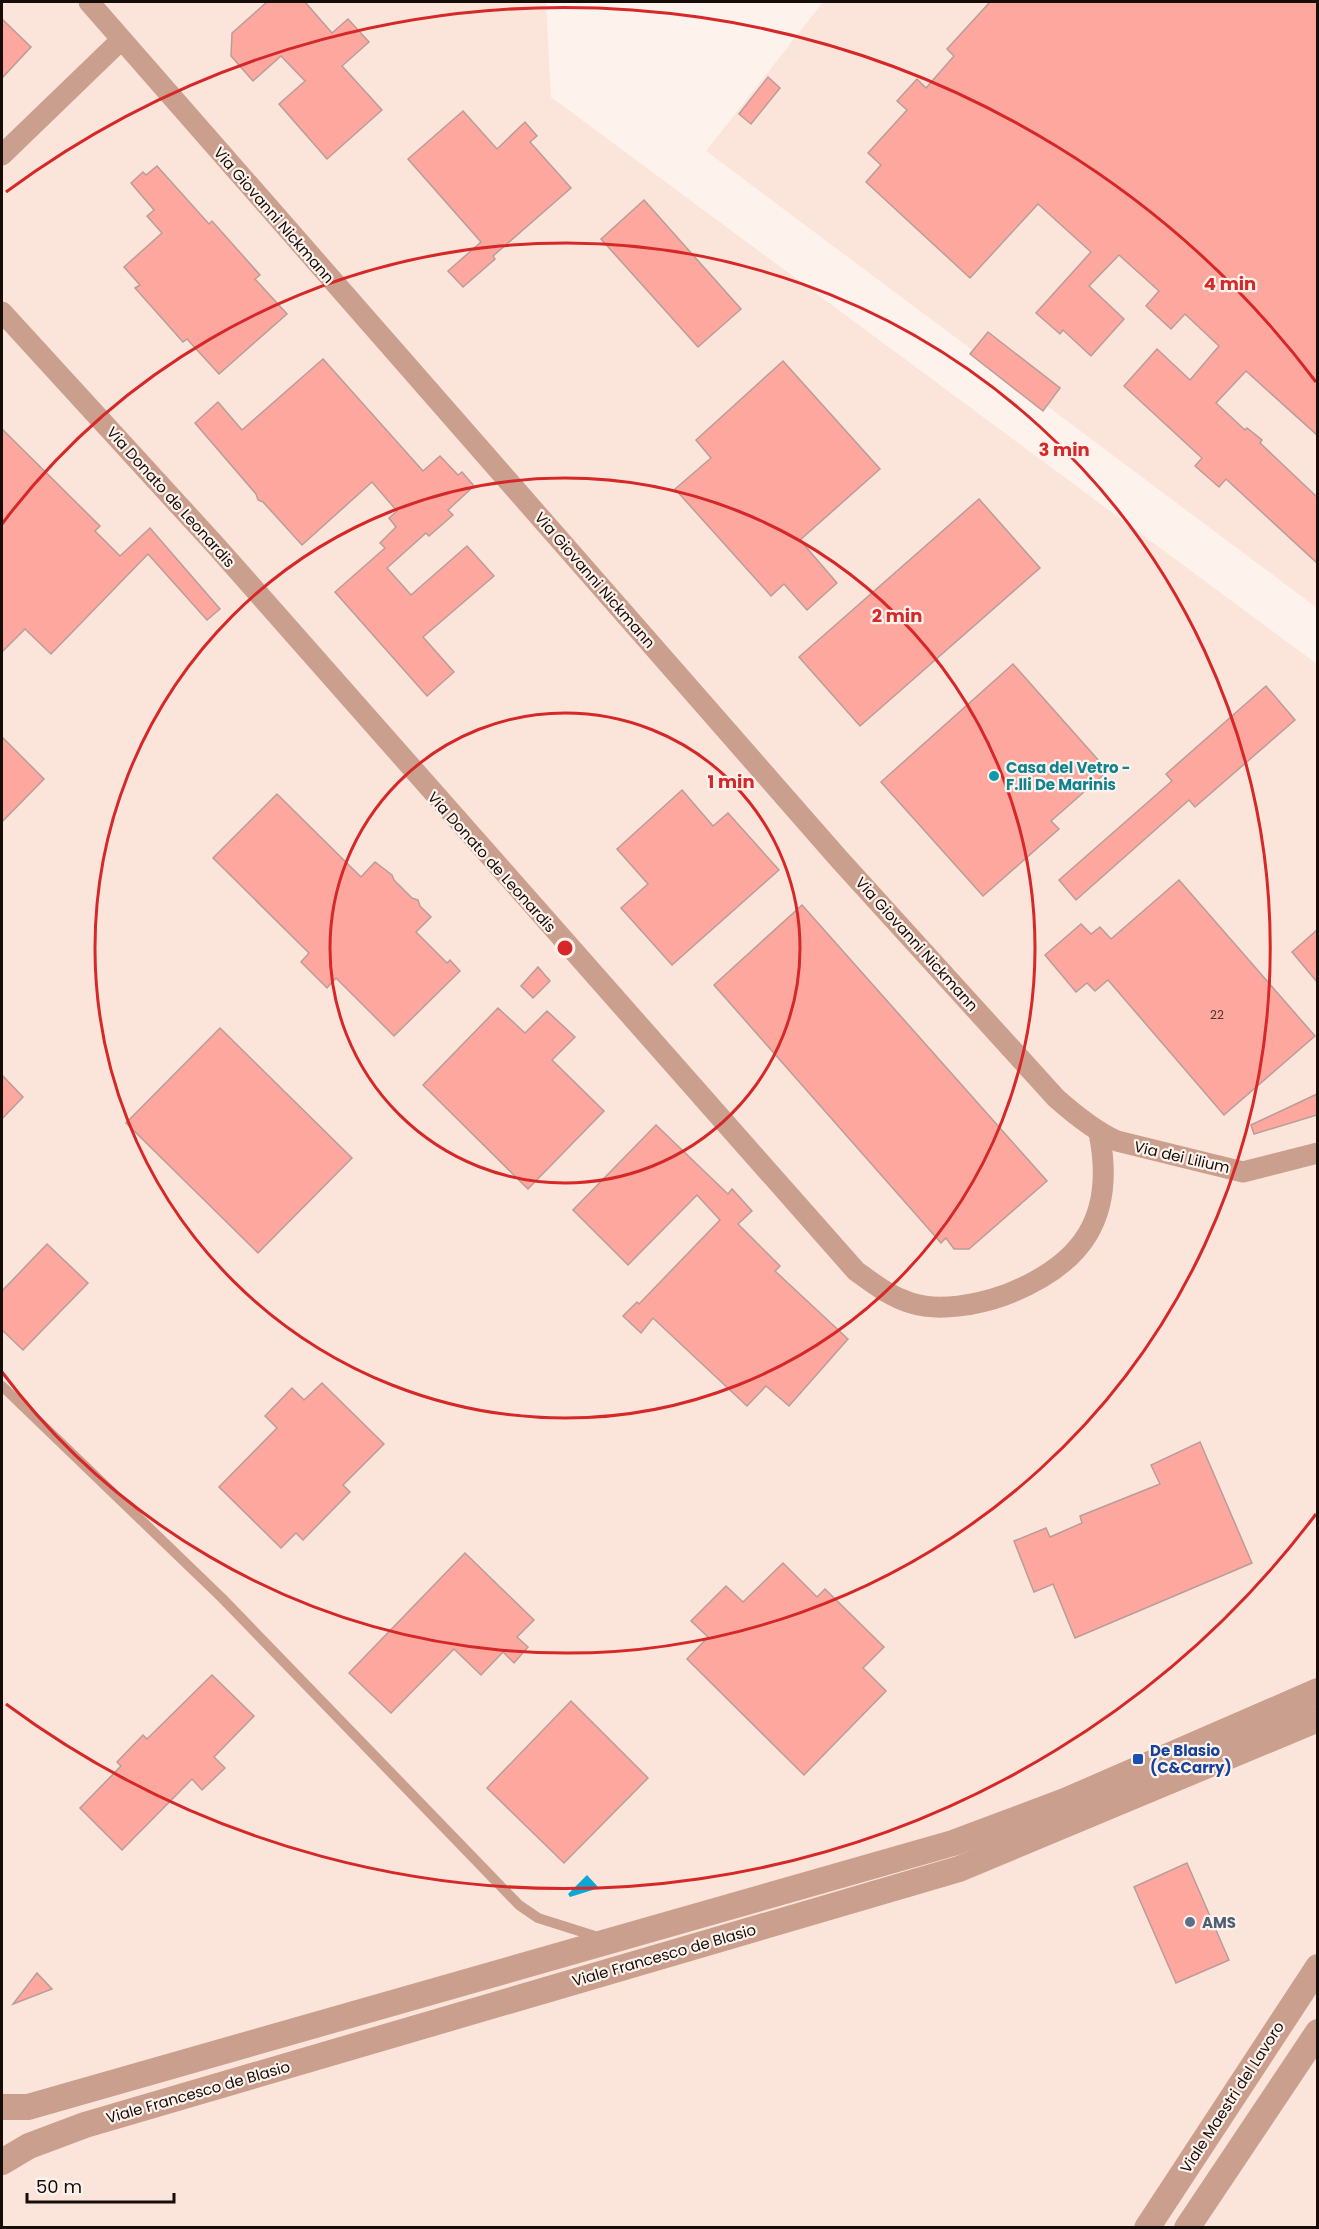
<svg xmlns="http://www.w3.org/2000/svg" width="1319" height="2229" viewBox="0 0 1319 2229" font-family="Poppins,sans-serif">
<rect width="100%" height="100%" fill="#fef2ed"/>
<g fill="#fbe5db">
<path d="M 2,2 L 546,2 L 551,97 L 1317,664 L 1317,2227 L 2,2228 Z"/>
<path d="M 823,2 L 1317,2 L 1317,608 L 706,151 Z"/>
</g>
<path fill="#0da7d6" d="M 587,1875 L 599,1888 L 570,1897 L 568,1894 Z"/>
<g fill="#fda79f" stroke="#ba9c98" stroke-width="1.5">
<path d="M 267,2 L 305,2 L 332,33 L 348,19 L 369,42 L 342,66 L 382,110 L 327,159 L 279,104 L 305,81 L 281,56 L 253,81 L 231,56 L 232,33 Z"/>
<path d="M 990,2 L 1317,2 L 1317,435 L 1246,371 L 1216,403 L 1245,430 L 1247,428 L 1262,440 L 1260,443 L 1317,497 L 1317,563 L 1226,479 L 1219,487 L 1195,466 L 1202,458 L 1124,386 L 1157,349 L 1190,380 L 1219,346 L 1185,314 L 1171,329 L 1146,306 L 1159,291 L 1119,255 L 1089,286 L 1124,319 L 1091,356 L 1063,330 L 1060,334 L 1036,313 L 1091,252 L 1038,204 L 970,278 L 866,182 L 881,165 L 868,153 L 907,110 L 897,101 L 917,79 L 926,88 L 954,56 L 947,49 Z"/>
<path d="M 2,19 L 31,47 L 2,78 Z"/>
<path d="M 768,77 L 780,88 L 751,124 L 739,114 Z"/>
<path d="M 463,111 L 497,149 L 525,122 L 537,136 L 530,142 L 571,188 L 493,256 L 495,259 L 463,287 L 448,271 L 481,242 L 408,159 Z"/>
<path d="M 157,166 L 209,224 L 212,221 L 260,275 L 255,279 L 287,314 L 219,374 L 187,339 L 183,342 L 135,288 L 140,285 L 124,267 L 162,233 L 147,216 L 154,210 L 131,183 L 143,172 L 146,175 Z"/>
<path d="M 644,200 L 741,309 L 698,347 L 601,239 Z"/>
<path d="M 988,332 L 1060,388 L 1043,411 L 970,354 Z"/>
<path d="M 323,359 L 423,471 L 440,456 L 458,475 L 462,472 L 474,486 L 448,510 L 453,515 L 429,536 L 426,533 L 387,568 L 411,595 L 467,546 L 494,576 L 423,637 L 454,672 L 427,696 L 335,592 L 385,548 L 380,543 L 396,527 L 389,518 L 397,511 L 372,482 L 302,545 L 263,502 L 258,500 L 256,494 L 195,423 L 218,402 L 242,430 Z"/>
<path d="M 783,361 L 880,469 L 800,540 L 837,583 L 807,610 L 784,584 L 771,596 L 675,489 L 711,458 L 696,440 Z"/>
<path d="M 2,429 L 100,526 L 95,531 L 120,556 L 150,528 L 220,609 L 207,620 L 148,554 L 51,654 L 25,629 L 2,652 Z"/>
<path d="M 979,499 L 1040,568 L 860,726 L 799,657 Z"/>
<path d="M 1013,664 L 1108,771 L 1051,821 L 1059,829 L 983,896 L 881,782 Z"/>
<path d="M 1266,686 L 1295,720 L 1195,807 L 1189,800 L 1076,900 L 1059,880 L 1172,781 L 1166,774 Z"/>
<path d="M 2,737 L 44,779 L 2,822 Z"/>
<path d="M 682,790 L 713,826 L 728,813 L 779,870 L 672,965 L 621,908 L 648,884 L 617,849 Z"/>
<path d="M 277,794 L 361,877 L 375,862 L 392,875 L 394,880 L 412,898 L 418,900 L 420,906 L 431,917 L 416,932 L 447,963 L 450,960 L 460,971 L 394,1036 L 336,978 L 327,988 L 301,962 L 309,953 L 213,858 Z"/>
<path d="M 1179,880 L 1315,1036 L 1224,1115 L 1108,980 L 1095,991 L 1087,983 L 1076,992 L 1045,955 L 1081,924 L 1091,934 L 1100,927 L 1111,939 Z"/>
<path d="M 802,905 L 1047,1181 L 969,1249 L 954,1249 L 946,1238 L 941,1243 L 714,985 Z"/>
<path d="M 1317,930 L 1317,982 L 1292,952 Z"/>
<path d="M 538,967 L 550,981 L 533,998 L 521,986 Z"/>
<path d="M 498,1008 L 525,1033 L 547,1011 L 575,1037 L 552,1060 L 604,1111 L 528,1189 L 423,1085 Z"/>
<path d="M 220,1028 L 352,1158 L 258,1253 L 126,1123 Z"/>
<path d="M 2,1075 L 23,1097 L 2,1119 Z"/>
<path d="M 1317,1094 L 1317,1115 L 1254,1134 L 1251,1125 Z"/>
<path d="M 656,1125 L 728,1194 L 732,1189 L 752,1211 L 738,1224 L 780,1266 L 775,1271 L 848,1339 L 789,1406 L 766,1386 L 747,1406 L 653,1318 L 641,1333 L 623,1316 L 637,1302 L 639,1304 L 720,1220 L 697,1195 L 628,1265 L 573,1210 Z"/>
<path d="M 47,1244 L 88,1283 L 23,1350 L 2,1330 L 2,1291 Z"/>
<path d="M 322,1383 L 384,1444 L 343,1485 L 350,1492 L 303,1540 L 296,1533 L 281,1548 L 219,1487 L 277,1428 L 265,1416 L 292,1388 L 304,1400 Z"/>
<path d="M 1200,1442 L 1252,1563 L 1075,1638 L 1053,1584 L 1034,1592 L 1014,1541 L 1046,1528 L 1050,1537 L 1082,1523 L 1080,1516 L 1160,1484 L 1151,1465 Z"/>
<path d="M 465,1553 L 534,1620 L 517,1637 L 528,1647 L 514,1663 L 503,1652 L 481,1675 L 454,1649 L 391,1713 L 349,1673 Z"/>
<path d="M 783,1563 L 817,1597 L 825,1589 L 884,1647 L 863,1668 L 886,1691 L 804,1775 L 687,1659 L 708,1637 L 691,1621 L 726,1586 L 743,1602 Z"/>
<path d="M 212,1675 L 254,1716 L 214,1757 L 225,1768 L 202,1790 L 192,1779 L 122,1850 L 80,1808 L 121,1766 L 117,1762 L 143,1735 L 147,1739 Z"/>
<path d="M 571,1701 L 648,1778 L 564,1863 L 487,1788 Z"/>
<path d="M 1187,1863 L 1229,1960 L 1176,1983 L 1134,1887 Z"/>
<path d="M 37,1973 L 52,1989 L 13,2004 Z"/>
</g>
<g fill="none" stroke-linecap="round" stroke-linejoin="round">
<path stroke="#cb9f8d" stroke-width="10" d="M 2,1386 L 222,1598 L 519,1905 L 538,1918 L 598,1937"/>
<g stroke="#cb9f8d" stroke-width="21">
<path d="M 89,2 L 839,859 L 1056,1098 C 1074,1114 1095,1131 1117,1141 L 1243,1172 L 1318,1153"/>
<path d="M 2,155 L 121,40"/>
<path d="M 2,312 L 217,547 L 856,1271 C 874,1284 889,1296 911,1303 C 939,1312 977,1305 1005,1295 C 1083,1265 1116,1217 1099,1133"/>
</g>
<g stroke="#cb9f8d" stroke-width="26">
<path d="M 2,2107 L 28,2107 L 953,1843 L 1065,1801 L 1318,1691"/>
<path d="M 2,2162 L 29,2146 L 85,2125 L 959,1869 L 1318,1719"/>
<path d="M 1147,2228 L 1318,1967"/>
<path d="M 1187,2228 L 1318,2032"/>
</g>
</g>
<g fill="none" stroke="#d62828" stroke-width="3">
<circle cx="565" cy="948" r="235"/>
<circle cx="565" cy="948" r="470"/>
<path d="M2 524A705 705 0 1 1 2 1372"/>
<path d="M1316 1514A940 940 0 0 1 6 1704M6 192A940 940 0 0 1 1316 382"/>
</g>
<circle fill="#0f9aa8" stroke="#fef2ed" stroke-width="2" cx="994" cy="776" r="6"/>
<rect fill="#1a4fb4" stroke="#fef2ed" stroke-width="2" x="1132" y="1753" width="12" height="12" rx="3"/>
<circle fill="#5c6f8a" stroke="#fef2ed" stroke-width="2" cx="1190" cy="1922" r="6"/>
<g text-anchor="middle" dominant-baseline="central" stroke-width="4.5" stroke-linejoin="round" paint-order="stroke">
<g font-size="12" fill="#50342e">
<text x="1217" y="1014">22</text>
</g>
<g font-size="15" fill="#160d08" stroke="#fef2ed">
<text transform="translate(274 215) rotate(49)">Via Giovanni Nickmann</text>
<text transform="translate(171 497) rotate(48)">Via Donato de Leonardis</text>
<text transform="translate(595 580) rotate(49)">Via Giovanni Nickmann</text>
<text transform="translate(492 862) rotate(48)">Via Donato de Leonardis</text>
<text transform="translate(917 944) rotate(48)">Via Giovanni Nickmann</text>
<text transform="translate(1182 1157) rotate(13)">Via dei Lilium</text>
<text transform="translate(664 1955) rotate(-16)">Viale Francesco de Blasio</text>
<text transform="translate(198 2092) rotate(-16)">Viale Francesco de Blasio</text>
<text transform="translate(1232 2097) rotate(-57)">Viale Maestri del Lavoro</text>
</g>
<g font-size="15" font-weight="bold" fill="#0d838f" stroke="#fef2ed" text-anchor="start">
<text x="1006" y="767">Casa del Vetro -<tspan x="1006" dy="17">F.lli De Marinis</tspan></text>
</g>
<g font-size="15" font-weight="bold" fill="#164399" stroke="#fef2ed" text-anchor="start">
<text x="1150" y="1750">De Blasio<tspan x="1150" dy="17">(C&amp;Carry)</tspan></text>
</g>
<g font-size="15" font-weight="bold" fill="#4e5e75" stroke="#fef2ed" text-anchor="start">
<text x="1202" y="1922">AMS</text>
</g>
</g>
<circle cx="565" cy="948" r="9" fill="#d62828" stroke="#fef2ed" stroke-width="3"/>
<g font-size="18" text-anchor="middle" font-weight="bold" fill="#d62828" stroke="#fef2ed" stroke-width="4.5" stroke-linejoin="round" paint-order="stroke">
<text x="1230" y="290">4 min</text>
<text x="1064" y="456">3 min</text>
<text x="897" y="622">2 min</text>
<text x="731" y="788">1 min</text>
</g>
<rect width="1319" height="2229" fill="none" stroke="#160d08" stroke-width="6"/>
<path d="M27 2193v9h147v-9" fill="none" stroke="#160d08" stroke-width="3"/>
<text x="36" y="2193" font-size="18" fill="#160d08" stroke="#fef2ed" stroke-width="4.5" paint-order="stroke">50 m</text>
</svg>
